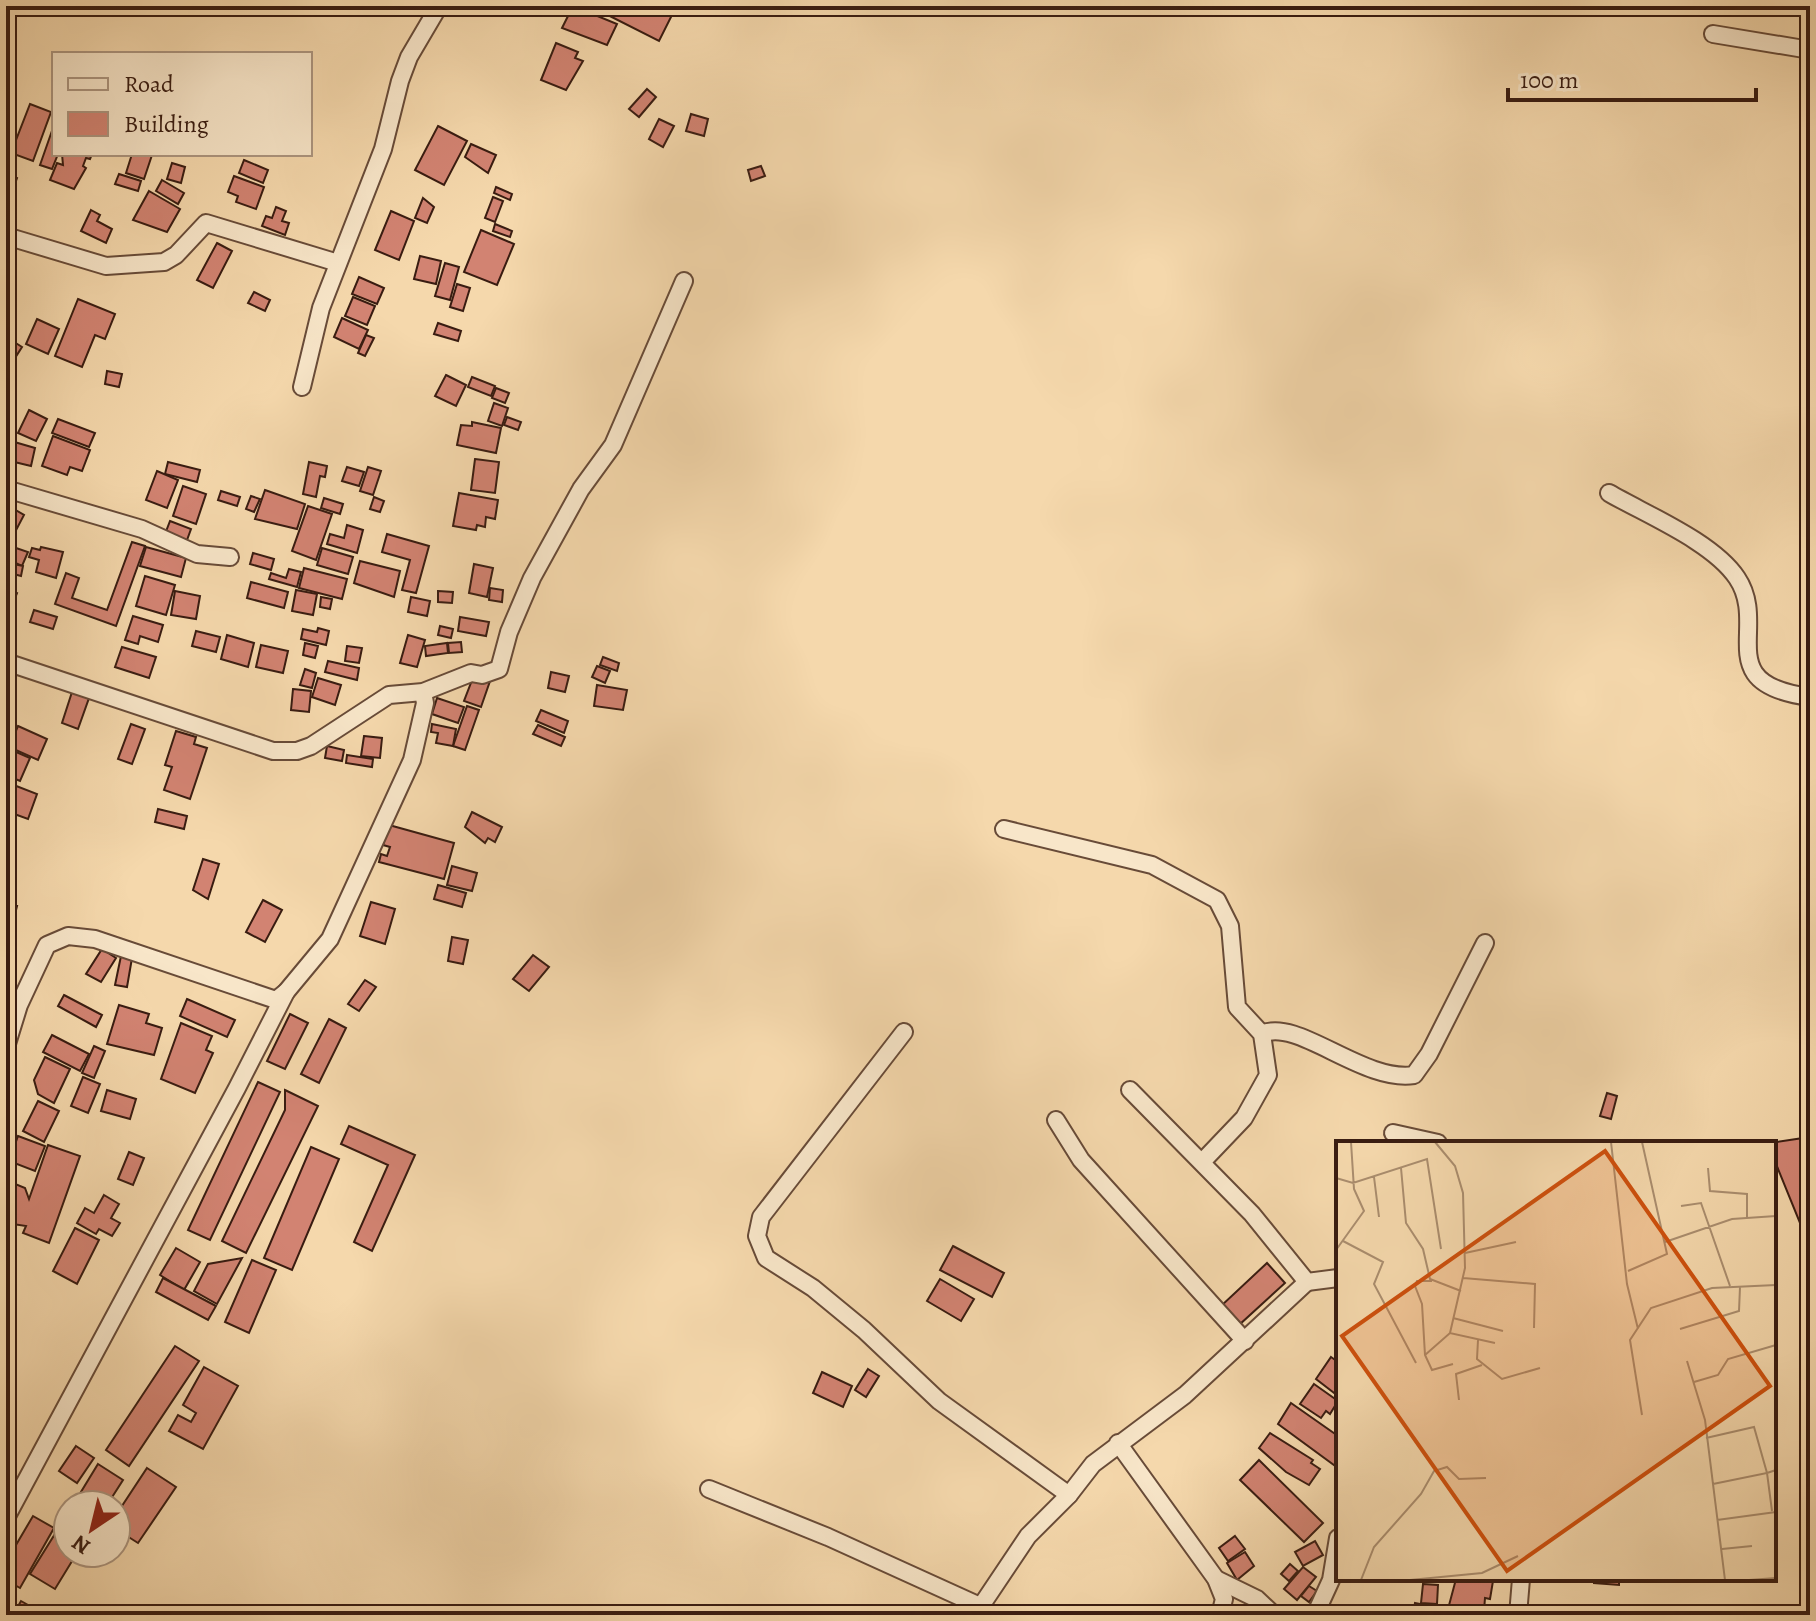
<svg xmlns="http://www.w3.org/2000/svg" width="1816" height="1621" viewBox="0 0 1816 1621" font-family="Alegreya,serif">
<rect width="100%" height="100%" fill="#f5d8ac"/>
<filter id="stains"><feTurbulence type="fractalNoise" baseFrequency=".0025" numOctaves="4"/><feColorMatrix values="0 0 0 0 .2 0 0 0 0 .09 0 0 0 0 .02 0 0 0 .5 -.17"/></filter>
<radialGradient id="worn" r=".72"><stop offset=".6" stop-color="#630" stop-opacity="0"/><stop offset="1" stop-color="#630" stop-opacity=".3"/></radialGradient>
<g fill="#d28372" stroke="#391c11" stroke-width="2">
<path d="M 573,6 L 617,24 L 607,45 L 562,28 Z"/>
<path d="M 590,6 L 653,6 L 672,15 L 659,41 Z"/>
<path d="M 556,43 L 578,52 L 575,58 L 583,61 L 566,90 L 541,80 Z"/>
<path d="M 647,89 L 656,97 L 639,117 L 629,109 Z"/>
<path d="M 30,104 L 51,112 L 33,161 L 11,153 Z"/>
<path d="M 691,114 L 708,119 L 704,136 L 686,131 Z"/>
<path d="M 659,119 L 674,126 L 663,147 L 649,139 Z"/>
<path d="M 54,125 L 54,154 L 58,154 L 52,169 L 40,165 Z"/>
<path d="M 438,126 L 467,141 L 444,185 L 415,170 Z"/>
<path d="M 471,144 L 496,155 L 488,173 L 465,157 Z"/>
<path d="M 62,154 L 92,154 L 90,159 L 86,158 L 83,166 L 86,168 L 74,189 L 50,180 L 57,163 L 63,165 Z"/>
<path d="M 132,154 L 152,155 L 144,179 L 126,173 Z"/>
<path d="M 244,160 L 268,170 L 263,183 L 239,173 Z"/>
<path d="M 172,163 L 185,167 L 181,183 L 167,179 Z"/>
<path d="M 761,166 L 765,176 L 751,181 L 748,170 Z"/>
<path d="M 119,174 L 141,181 L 138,191 L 115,184 Z"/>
<path d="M 10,175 L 17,178 L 12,192 L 6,190 Z"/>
<path d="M 234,176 L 264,187 L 256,209 L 236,202 L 238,196 L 228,192 Z"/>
<path d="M 162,180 L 184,193 L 178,204 L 156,191 Z"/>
<path d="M 496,187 L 512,194 L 510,200 L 494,193 Z"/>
<path d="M 149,191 L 180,209 L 167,232 L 133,220 Z"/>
<path d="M 493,197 L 503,201 L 495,222 L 485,218 Z"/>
<path d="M 423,198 L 434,207 L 427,223 L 415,218 Z"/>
<path d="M 276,207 L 286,211 L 282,221 L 289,223 L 285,235 L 262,226 L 266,216 L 272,218 Z"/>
<path d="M 91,210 L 100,215 L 97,221 L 112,229 L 106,243 L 81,231 Z"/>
<path d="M 391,211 L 414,221 L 399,260 L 375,250 Z"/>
<path d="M 495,224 L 512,231 L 510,237 L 493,231 Z"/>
<path d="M 481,230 L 514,244 L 497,285 L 464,272 Z"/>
<path d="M 217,243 L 232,251 L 213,288 L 197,280 Z"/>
<path d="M 420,256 L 441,261 L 436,284 L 414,279 Z"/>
<path d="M 445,263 L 459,267 L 450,300 L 435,296 Z"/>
<path d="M 359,277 L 384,288 L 377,304 L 352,294 Z"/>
<path d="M 457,284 L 470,288 L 463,311 L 450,307 Z"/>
<path d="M 254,292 L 270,300 L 265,311 L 248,303 Z"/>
<path d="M 353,297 L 375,306 L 367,325 L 345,316 Z"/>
<path d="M 78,299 L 115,314 L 105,339 L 95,335 L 82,367 L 55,356 Z"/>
<path d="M 342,318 L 368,330 L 359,349 L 334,337 Z"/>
<path d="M 37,319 L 59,329 L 48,354 L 26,344 Z"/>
<path d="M 438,323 L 461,331 L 458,341 L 434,334 Z"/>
<path d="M 366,335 L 374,338 L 365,356 L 358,353 Z"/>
<path d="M 11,340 L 22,347 L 8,369 L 6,347 Z"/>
<path d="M 107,371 L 122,374 L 119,387 L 105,384 Z"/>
<path d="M 446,375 L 466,385 L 456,406 L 435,396 Z"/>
<path d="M 472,377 L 495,386 L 491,396 L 468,387 Z"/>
<path d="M 496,388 L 509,393 L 505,403 L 492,398 Z"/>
<path d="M 494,403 L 508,408 L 502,426 L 488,421 Z"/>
<path d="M 29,410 L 47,419 L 36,441 L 18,433 Z"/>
<path d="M 507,417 L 521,422 L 518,430 L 504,425 Z"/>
<path d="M 58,419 L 95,433 L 89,447 L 52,433 Z"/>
<path d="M 472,422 L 501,428 L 496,453 L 457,445 L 461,425 L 472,426 Z"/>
<path d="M 53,436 L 90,450 L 82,471 L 70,467 L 67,475 L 42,466 Z"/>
<path d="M 11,441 L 35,448 L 31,466 L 6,460 Z"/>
<path d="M 475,459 L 499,462 L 495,493 L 471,490 Z"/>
<path d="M 168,462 L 200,470 L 197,482 L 165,474 Z"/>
<path d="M 309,462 L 327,466 L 325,477 L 320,476 L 316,497 L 303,494 Z"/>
<path d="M 347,467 L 364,472 L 359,486 L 342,481 Z"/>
<path d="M 368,467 L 381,471 L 373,495 L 360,491 Z"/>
<path d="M 157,471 L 178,480 L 167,508 L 146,500 Z"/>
<path d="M 183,486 L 206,494 L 196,524 L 173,516 Z"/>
<path d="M 265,490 L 305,504 L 297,529 L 255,519 Z"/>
<path d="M 221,491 L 240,497 L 237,506 L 218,500 Z"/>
<path d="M 459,493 L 498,500 L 495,519 L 486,517 L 485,527 L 477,525 L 476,530 L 453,526 Z"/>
<path d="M 251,496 L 260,499 L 254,512 L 246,509 Z"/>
<path d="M 374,497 L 384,501 L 380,512 L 370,509 Z"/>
<path d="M 324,498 L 343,504 L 340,514 L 321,508 Z"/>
<path d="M 308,506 L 332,514 L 316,560 L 292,551 Z"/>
<path d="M 12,508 L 24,515 L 14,534 L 6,529 L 6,517 Z"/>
<path d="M 170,521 L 191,529 L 183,551 L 162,542 Z"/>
<path d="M 347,525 L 363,530 L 357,553 L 327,544 L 330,534 L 344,538 Z"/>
<path d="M 387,534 L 429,546 L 416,593 L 402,590 L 410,560 L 382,552 Z"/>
<path d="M 132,542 L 145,546 L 116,626 L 55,604 L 66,573 L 79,578 L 72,598 L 107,610 Z"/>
<path d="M 41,547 L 63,552 L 56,578 L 36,572 L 39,560 L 29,557 L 32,548 L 40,550 Z"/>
<path d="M 146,547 L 186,558 L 181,577 L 140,566 Z"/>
<path d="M 16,548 L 28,552 L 22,566 L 11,561 Z"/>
<path d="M 322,548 L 353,557 L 348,574 L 317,565 Z"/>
<path d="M 253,553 L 274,559 L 271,570 L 250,564 Z"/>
<path d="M 360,561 L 400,571 L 394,597 L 354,583 Z"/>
<path d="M 9,563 L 23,566 L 21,576 L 6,572 Z"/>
<path d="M 474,564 L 493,568 L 487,597 L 469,593 Z"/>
<path d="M 304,568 L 347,579 L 342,599 L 299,588 Z"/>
<path d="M 289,569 L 301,572 L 297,587 L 269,579 L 271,573 L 286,578 Z"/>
<path d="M 145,576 L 175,585 L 166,615 L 136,606 Z"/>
<path d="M 251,582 L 288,592 L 284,608 L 247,598 Z"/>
<path d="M 490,588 L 503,590 L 502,602 L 489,600 Z"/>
<path d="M 6,589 L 17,593 L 9,614 L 6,613 Z"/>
<path d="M 296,590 L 317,594 L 313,615 L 292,611 Z"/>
<path d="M 175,591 L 200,596 L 196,619 L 171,615 Z"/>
<path d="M 438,591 L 453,592 L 452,603 L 438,602 Z"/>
<path d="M 321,597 L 332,599 L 330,609 L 320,607 Z"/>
<path d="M 411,597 L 430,601 L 427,616 L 408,612 Z"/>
<path d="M 34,610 L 57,617 L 53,629 L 30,622 Z"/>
<path d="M 133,616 L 163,625 L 158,642 L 140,636 L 138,644 L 125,640 Z"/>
<path d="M 460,617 L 489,622 L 486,636 L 458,631 Z"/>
<path d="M 440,626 L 453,629 L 451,638 L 438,635 Z"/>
<path d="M 318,628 L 329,631 L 326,645 L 301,639 L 303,629 L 317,632 Z"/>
<path d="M 196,631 L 220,637 L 216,652 L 192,646 Z"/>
<path d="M 227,635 L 254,643 L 248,667 L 221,659 Z"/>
<path d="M 408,635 L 425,640 L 417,667 L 400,663 Z"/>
<path d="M 461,642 L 462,652 L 449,653 L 448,643 Z"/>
<path d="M 305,643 L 318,646 L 315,658 L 303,655 Z"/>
<path d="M 447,643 L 448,653 L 426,656 L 425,646 Z"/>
<path d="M 261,645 L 288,651 L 283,673 L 256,667 Z"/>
<path d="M 347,646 L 362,648 L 359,663 L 345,661 Z"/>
<path d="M 122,647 L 156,657 L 149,678 L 115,667 Z"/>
<path d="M 603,657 L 619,663 L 617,671 L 600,665 Z"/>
<path d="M 328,661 L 359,668 L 357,680 L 325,672 Z"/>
<path d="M 597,666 L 610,671 L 605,683 L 592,677 Z"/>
<path d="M 305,669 L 316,673 L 312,688 L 300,685 Z"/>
<path d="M 551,672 L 569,676 L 565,692 L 548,688 Z"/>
<path d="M 474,675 L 490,681 L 481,707 L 464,701 Z"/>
<path d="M 318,678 L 341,685 L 335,705 L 312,697 Z"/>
<path d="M 597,685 L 627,690 L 623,710 L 594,706 Z"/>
<path d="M 293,689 L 311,691 L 309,712 L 291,710 Z"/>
<path d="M 72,692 L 89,698 L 78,729 L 62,723 Z"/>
<path d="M 437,698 L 464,707 L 458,723 L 432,714 Z"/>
<path d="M 467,706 L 479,710 L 465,750 L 453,746 Z"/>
<path d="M 541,710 L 568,721 L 564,733 L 536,721 Z"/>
<path d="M 131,724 L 145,729 L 132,764 L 118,759 Z"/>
<path d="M 432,724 L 456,729 L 453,746 L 436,743 L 438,733 L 431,732 Z"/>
<path d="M 538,725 L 565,737 L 561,746 L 533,734 Z"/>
<path d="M 18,726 L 47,739 L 38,760 L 9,747 Z"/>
<path d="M 176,731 L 196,737 L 194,744 L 207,748 L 190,799 L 164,790 L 172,767 L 165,765 Z"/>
<path d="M 364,736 L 382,738 L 380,758 L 361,756 Z"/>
<path d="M 327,746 L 344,750 L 342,761 L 325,758 Z"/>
<path d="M 7,748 L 30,758 L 20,781 L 6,775 Z"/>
<path d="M 347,755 L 373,759 L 372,767 L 346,763 Z"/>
<path d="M 6,782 L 37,794 L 28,819 L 6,811 Z"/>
<path d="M 158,809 L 187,816 L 184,829 L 155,822 Z"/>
<path d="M 472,812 L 502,827 L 495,842 L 488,838 L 485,843 L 465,827 Z"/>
<path d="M 389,825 L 454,843 L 444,879 L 379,862 L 381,854 L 387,856 L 390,847 L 383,845 Z"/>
<path d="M 6,826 L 15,829 L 6,853 Z"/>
<path d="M 203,859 L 219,864 L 208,899 L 193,890 Z"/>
<path d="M 452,866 L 477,873 L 472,891 L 447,885 Z"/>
<path d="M 438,885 L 466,893 L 462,907 L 434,899 Z"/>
<path d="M 263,900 L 282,910 L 265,942 L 246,932 Z"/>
<path d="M 371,902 L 395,909 L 385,944 L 360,936 Z"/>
<path d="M 6,906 L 17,906 L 11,931 L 6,930 Z"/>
<path d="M 452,937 L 468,940 L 463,964 L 448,961 Z"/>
<path d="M 102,949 L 116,958 L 101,982 L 86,974 Z"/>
<path d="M 533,955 L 549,967 L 529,991 L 513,979 Z"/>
<path d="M 121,956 L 132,958 L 127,987 L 115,985 Z"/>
<path d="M 365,980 L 376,987 L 359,1011 L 348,1004 Z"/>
<path d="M 64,995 L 102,1015 L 96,1027 L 58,1006 Z"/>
<path d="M 187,999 L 235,1020 L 227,1037 L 180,1016 Z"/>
<path d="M 119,1005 L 149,1014 L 146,1023 L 162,1028 L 154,1055 L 107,1044 Z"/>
<path d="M 290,1014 L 308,1023 L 285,1069 L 267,1061 Z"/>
<path d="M 329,1019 L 346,1028 L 319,1083 L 301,1074 Z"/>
<path d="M 181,1023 L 212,1036 L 206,1050 L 213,1053 L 195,1093 L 161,1079 Z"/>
<path d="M 52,1035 L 89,1054 L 80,1071 L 43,1052 Z"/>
<path d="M 94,1046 L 105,1051 L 94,1078 L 82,1073 Z"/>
<path d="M 45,1057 L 70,1069 L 54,1103 L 38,1094 L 34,1080 Z"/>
<path d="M 83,1077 L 100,1084 L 88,1113 L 71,1106 Z"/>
<path d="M 258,1082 L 280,1092 L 210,1240 L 188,1230 Z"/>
<path d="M 107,1090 L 136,1099 L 130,1119 L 101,1111 Z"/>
<path d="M 285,1090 L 318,1106 L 246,1253 L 222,1241 L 285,1110 Z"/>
<path d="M 1607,1093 L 1617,1096 L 1611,1119 L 1600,1116 Z"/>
<path d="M 38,1101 L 59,1111 L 44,1142 L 23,1131 Z"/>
<path d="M 349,1126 L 415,1155 L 372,1251 L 354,1242 L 388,1165 L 341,1144 Z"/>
<path d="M 18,1136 L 45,1146 L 35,1171 L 9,1161 Z"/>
<path d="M 1810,1137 L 1810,1219 L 1800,1223 L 1774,1159 L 1774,1143 L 1770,1143 Z"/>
<path d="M 48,1145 L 80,1156 L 49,1243 L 23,1233 L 26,1226 L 6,1223 L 6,1188 L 11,1189 L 13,1183 L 25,1188 L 29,1199 Z"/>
<path d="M 311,1147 L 339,1159 L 292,1270 L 264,1258 Z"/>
<path d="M 129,1152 L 144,1158 L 133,1185 L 118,1179 Z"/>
<path d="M 104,1195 L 119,1204 L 111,1218 L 120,1223 L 112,1236 L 99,1229 L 96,1234 L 77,1223 L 85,1208 L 94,1213 Z"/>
<path d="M 75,1228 L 99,1240 L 77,1284 L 53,1271 Z"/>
<path d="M 953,1246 L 1004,1273 L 992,1297 L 940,1270 Z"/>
<path d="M 176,1248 L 200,1262 L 184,1290 L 160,1275 Z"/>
<path d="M 242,1258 L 217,1304 L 194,1291 L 208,1264 Z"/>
<path d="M 252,1260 L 276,1270 L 249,1333 L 225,1322 Z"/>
<path d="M 1267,1263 L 1285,1283 L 1239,1325 L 1221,1306 Z"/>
<path d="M 163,1278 L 216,1306 L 208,1320 L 156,1292 Z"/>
<path d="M 940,1279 L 974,1299 L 961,1321 L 927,1301 Z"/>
<path d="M 175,1346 L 199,1361 L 129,1466 L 106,1450 Z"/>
<path d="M 1331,1357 L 1338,1362 L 1338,1396 L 1316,1379 Z"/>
<path d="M 204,1367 L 238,1386 L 203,1449 L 169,1431 L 178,1415 L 191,1422 L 196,1413 L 183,1405 Z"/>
<path d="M 868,1369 L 879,1376 L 866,1397 L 855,1390 Z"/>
<path d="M 822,1372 L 852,1386 L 843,1407 L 813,1393 Z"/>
<path d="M 1314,1384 L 1338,1401 L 1330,1414 L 1326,1411 L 1321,1418 L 1300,1404 Z"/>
<path d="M 1291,1403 L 1338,1436 L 1338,1468 L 1278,1424 Z"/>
<path d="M 1270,1433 L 1313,1460 L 1311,1463 L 1320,1469 L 1309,1485 L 1286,1472 L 1259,1448 Z"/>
<path d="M 76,1446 L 94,1458 L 77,1483 L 59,1471 Z"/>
<path d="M 1259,1460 L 1323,1523 L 1304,1542 L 1240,1480 Z"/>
<path d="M 98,1464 L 123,1480 L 107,1505 L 73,1505 Z"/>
<path d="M 147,1468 L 176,1487 L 138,1543 L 116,1529 L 116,1515 Z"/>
<path d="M 68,1513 L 68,1553 L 77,1553 L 55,1589 L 30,1574 Z"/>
<path d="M 33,1516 L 54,1528 L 20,1588 L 6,1580 L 6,1562 Z"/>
<path d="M 1235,1536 L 1245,1549 L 1228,1561 L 1219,1548 Z"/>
<path d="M 1315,1541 L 1323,1555 L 1303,1566 L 1295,1552 Z"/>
<path d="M 1245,1552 L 1254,1566 L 1237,1580 L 1227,1563 Z"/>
<path d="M 1290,1564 L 1298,1571 L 1289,1581 L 1281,1574 Z"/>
<path d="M 1303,1567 L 1316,1577 L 1297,1600 L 1284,1589 Z"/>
<path d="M 1456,1579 L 1493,1581 L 1490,1599 L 1485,1598 L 1484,1611 L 1448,1609 Z"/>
<path d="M 1594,1579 L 1619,1579 L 1619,1585 L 1594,1583 Z"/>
<path d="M 1423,1584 L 1438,1585 L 1437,1604 L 1421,1603 Z"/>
<path d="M 1309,1586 L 1317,1591 L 1309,1602 L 1301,1596 Z"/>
<path d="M 21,1601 L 44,1614 L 44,1615 L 13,1615 Z"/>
<path d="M 1415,1603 L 1456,1611 L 1456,1615 L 1413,1615 Z"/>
<path d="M 1595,1608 L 1611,1608 L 1611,1615 L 1594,1615 Z"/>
</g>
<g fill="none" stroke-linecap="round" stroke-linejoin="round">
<g stroke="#684b38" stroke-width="20">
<g id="minor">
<path d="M 1713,34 L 1810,50"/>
<path d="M 6,236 L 106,266 L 164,262 L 176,255 L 206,223 L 338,263"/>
<path d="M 302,387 L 321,308 L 383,149 L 400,81 L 409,57 L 439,6"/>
<path d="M 6,489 L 142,529 L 197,554 L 230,557"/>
<path d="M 1609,493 C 1647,515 1713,542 1737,578 C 1770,627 1709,684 1810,697"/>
<path d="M 6,662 L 273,751 L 297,751 L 311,746 L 389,695 L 423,692 L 471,673 L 482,675 L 499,669 L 509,632 L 532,578 L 581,489 L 613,445 L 684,281"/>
<path d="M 1004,829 L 1152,865 L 1217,900 L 1230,926 L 1237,1007 L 1262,1034 L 1268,1075 L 1244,1118 L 1202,1162"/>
<path d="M 904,1032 L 761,1217 L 757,1236 L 766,1258 L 813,1288 L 864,1330 L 939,1401 L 1069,1495"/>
<path d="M 1262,1034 C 1297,1017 1363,1083 1414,1075 L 1429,1054 L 1485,943"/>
<path d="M 6,1047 L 19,1005 L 47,945 L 68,936 L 95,939 L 276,1000 L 286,992"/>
<path d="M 1130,1090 L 1252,1214 L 1307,1282 L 1338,1278"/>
<path d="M 1056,1120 L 1081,1160 L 1245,1341"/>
<path d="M 1393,1133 L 1438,1143"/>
<path d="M 1118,1443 L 1216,1579 L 1224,1599 L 1220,1615"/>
<path d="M 709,1489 L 828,1537 L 980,1606"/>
<path d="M 6,1518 L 237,1088 L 286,992 L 330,939 L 412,760 L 425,703 L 423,692"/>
<path d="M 1216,1579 L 1257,1599 L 1274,1615"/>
<path d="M 975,1615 L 1028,1536 L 1069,1495 L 1093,1464 L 1185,1395 L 1307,1282"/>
<path d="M 1315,1615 L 1331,1580 L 1338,1538"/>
<path d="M 1518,1615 L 1521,1579"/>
</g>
</g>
<use href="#minor" stroke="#f8e6c9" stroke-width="16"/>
</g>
<g transform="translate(1336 1141)">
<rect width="440" height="440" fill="#f5d8ac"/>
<path fill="none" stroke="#aa8d6e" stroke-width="2" d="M 99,1 L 119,25 L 127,52 L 129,127 L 114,192M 275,1 L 291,143 L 302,188M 65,27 L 70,82 L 87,108 L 94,138 L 125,150M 372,27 L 374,50 L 411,53 L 411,76M 38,36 L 43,76M 0,37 L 17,42 L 91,18 L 105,108M 345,65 L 365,62 L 394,145M 7,100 L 47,121 L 38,143 L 80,222M 329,101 L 396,78 L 440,75M 0,109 L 28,70 L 18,48 L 15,1M 129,112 L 180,101M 292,130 L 331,113 L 306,1M 127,137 L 199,143 L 198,187M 96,140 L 81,140 L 79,145 L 86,163 L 89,214 L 96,229 L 117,223M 117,177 L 167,190M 344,188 L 403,170 L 404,146M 142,199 L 141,218 L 166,238 L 204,227M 89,214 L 114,192 L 159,202M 351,220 L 369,279 L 389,439M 358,241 L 382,234 L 392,218 L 440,204M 123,259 L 120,233 L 146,224M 306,274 L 294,199 L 315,167 L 376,147 L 440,144M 370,297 L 418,286 L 431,332 L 377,343M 436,370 L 431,332 L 440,329M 381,379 L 440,371M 386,408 L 416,405M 25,439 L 38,406 L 85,353 L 98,330 L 111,326 L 123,338 L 150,337M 74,439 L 146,432 L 182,415M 413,439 L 440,437"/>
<path fill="#ce500d" fill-opacity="0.15" stroke="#ce500d" stroke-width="4" d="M 269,10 L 434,245 L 171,430 L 6,195 Z"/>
<rect width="440" height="440" fill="none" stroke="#391c11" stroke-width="4"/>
</g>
<rect width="1816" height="1621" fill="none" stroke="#f5d8ac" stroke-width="32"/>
<rect x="8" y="8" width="1800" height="1605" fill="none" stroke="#391c11" stroke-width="4"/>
<rect x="16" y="16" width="1784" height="1589" fill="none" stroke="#391c11" stroke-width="2"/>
<rect x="52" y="52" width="260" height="104" fill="#f8e6c9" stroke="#ac957f" stroke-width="2"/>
<rect x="68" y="78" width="40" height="12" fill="#f8e6c9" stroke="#ac957f" stroke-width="2"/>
<text x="124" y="92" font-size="24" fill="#391c11">Road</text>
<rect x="68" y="112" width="40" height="24" fill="#d28372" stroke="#ac957f" stroke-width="2"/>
<text x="124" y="132" font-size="24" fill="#391c11">Building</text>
<g transform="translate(92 1529) rotate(215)"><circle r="38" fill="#f8e6c9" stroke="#ac957f" stroke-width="2"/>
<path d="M0-6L14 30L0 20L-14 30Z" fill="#8f2418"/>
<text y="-12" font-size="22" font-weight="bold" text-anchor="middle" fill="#391c11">N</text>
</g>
<path d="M1508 88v12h248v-12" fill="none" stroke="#391c11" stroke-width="4"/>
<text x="1520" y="88" font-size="24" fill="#391c11" stroke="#f8e6c9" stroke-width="6" paint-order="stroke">100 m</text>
<rect width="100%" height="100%" filter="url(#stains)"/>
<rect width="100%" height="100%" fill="url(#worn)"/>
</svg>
